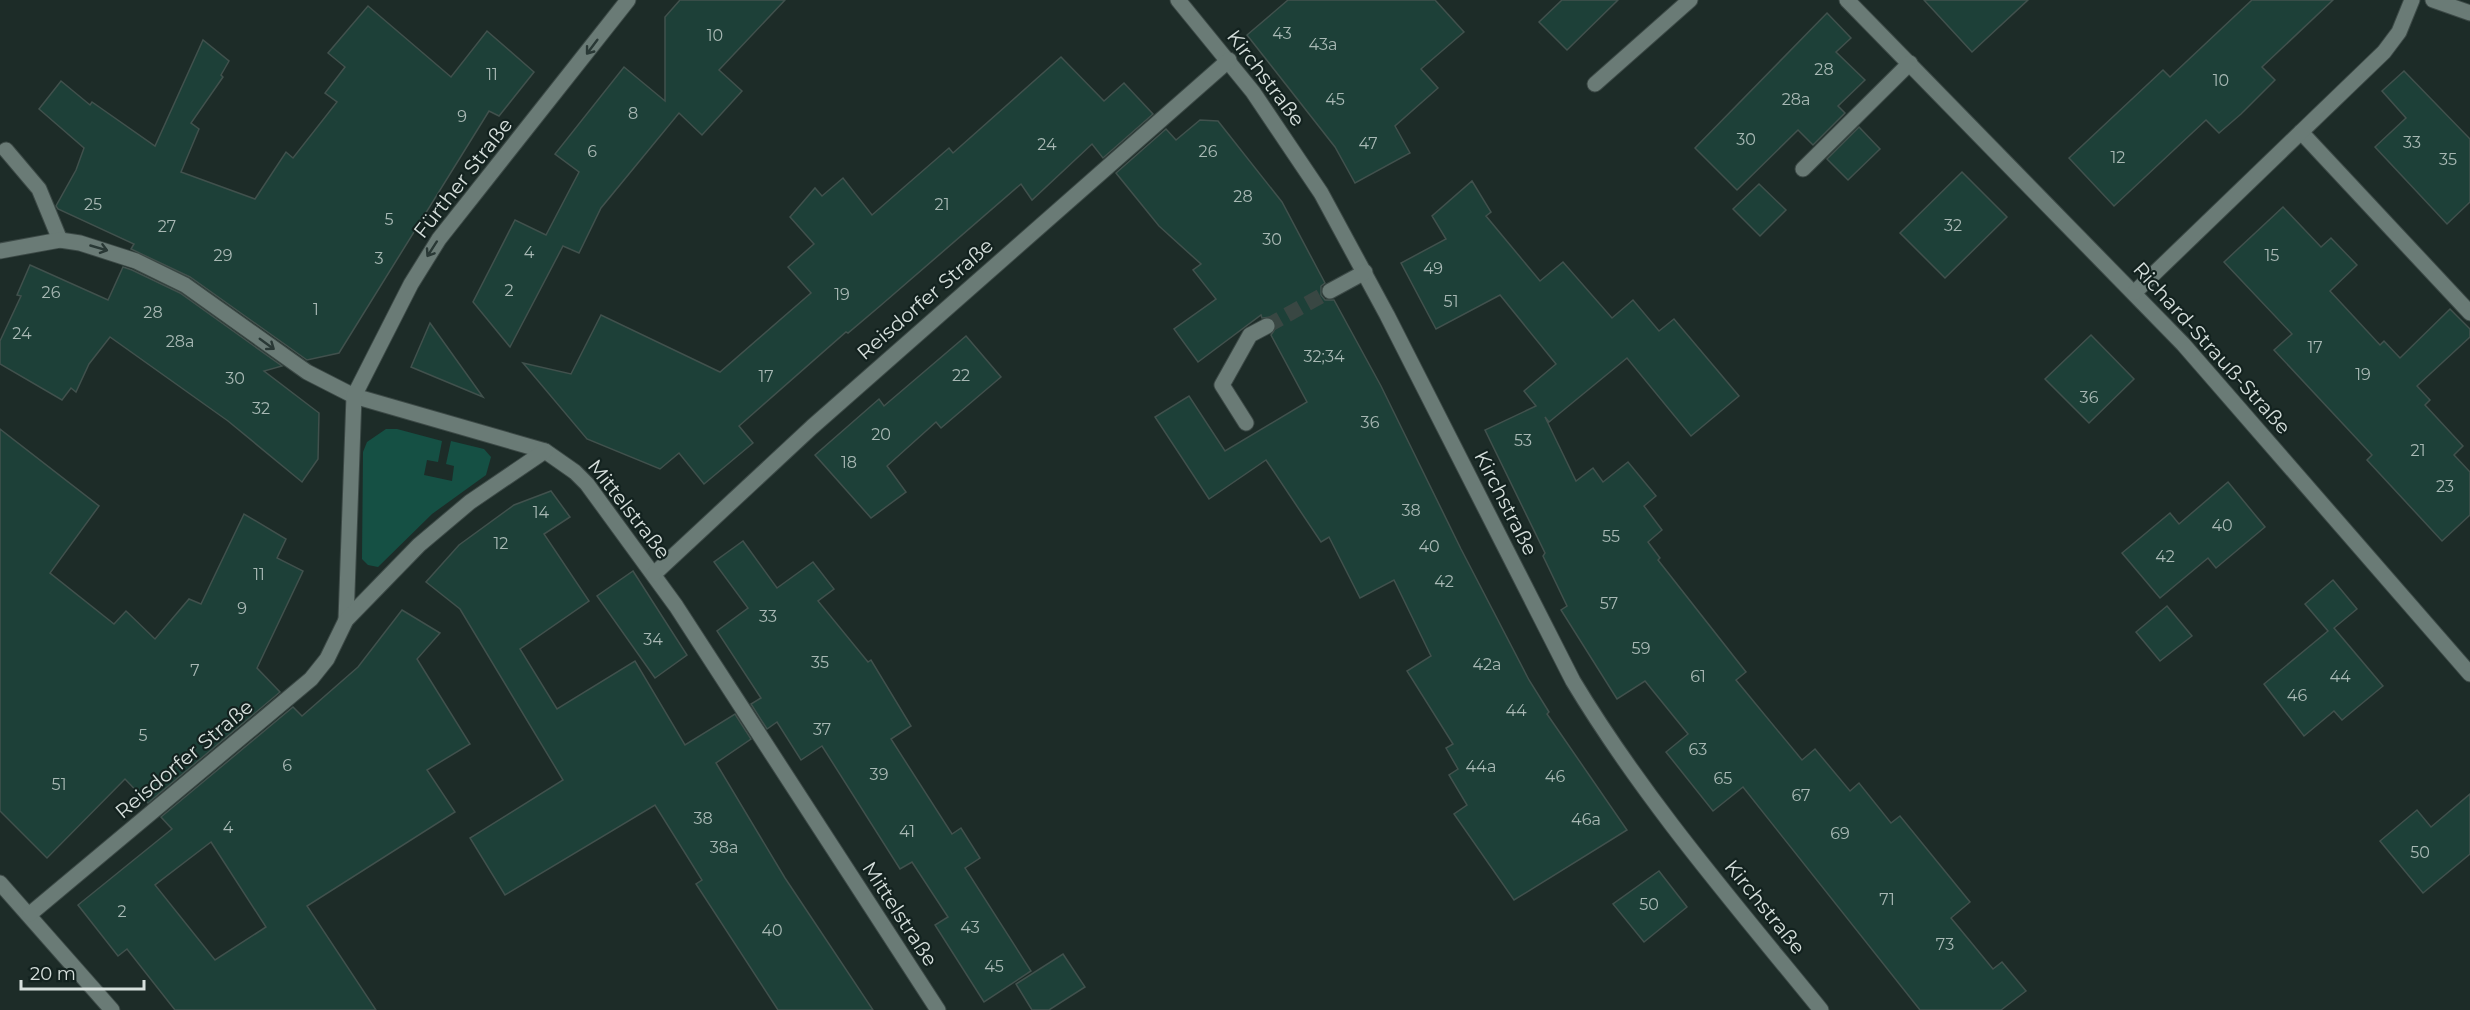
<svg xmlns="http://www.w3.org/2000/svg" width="2470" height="1010" viewBox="0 0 2470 1010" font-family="Montserrat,sans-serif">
<rect width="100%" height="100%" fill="#1d2c28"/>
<path fill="#155044" d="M 386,429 L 397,429 L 442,441 L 438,462 L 427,460 L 424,475 L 452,481 L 454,466 L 446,464 L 451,441 L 484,449 L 491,457 L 486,475 L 432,514 L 378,567 L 368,565 L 362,559 L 363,452 L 367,442 Z"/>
<g fill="#1d4038" stroke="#41514d" stroke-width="1.5" fill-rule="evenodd">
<path d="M 680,0 L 785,0 L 719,70 L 742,91 L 702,135 L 679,113 L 601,208 L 579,253 L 563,246 L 510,347 L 473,302 L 515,220 L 546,235 L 579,172 L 555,154 L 624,67 L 665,101 L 665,17 Z"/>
<path d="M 1288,0 L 1435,0 L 1464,32 L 1421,69 L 1438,88 L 1395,126 L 1410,153 L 1355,183 L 1335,147 L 1247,35 Z"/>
<path d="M 1562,0 L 1618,0 L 1567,50 L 1539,22 Z"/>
<path d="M 1924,0 L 2028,0 L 1972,52 Z"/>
<path d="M 2252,0 L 2333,0 L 2262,67 L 2275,80 L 2241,114 L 2219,133 L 2206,120 L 2114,206 L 2069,158 L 2163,70 L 2170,77 Z"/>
<path d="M 368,6 L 451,77 L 487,31 L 534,72 L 499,116 L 489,111 L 339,353 L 307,360 L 190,277 L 131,249 L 134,244 L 58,209 L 56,206 L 76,170 L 84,148 L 39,109 L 61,81 L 90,105 L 92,102 L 155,146 L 203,40 L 229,61 L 221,75 L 223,77 L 191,123 L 199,129 L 181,172 L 255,199 L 286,152 L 293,158 L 337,102 L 325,93 L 345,67 L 328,53 Z"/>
<path d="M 1827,13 L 1851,38 L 1836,52 L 1865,80 L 1838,106 L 1845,113 L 1813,145 L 1798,130 L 1737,190 L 1695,148 Z"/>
<path d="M 1061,57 L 1104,101 L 1124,83 L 1153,114 L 1103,158 L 1092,144 L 1032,200 L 1021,184 L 880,306 L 848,333 L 846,332 L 739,426 L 753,443 L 704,484 L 679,453 L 660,469 L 587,439 L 523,363 L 571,374 L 601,315 L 720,372 L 811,293 L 788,267 L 814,244 L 790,217 L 815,188 L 822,196 L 843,178 L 872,215 L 949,148 L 953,153 Z"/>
<path d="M 2404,71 L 2470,139 L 2470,202 L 2447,224 L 2375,147 L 2406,118 L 2382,91 Z"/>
<path d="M 1200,120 L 1218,121 L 1282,202 L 1325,283 L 1321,286 L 1321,295 L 1325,300 L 1334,300 L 1381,386 L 1461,549 L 1529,680 L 1549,712 L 1547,714 L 1627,830 L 1514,900 L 1454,814 L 1467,805 L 1449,775 L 1458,769 L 1446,748 L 1453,744 L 1407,671 L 1431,656 L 1394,580 L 1360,598 L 1329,537 L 1321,542 L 1266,460 L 1209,499 L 1155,417 L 1189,396 L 1225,451 L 1307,402 L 1271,335 L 1277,326 L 1272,317 L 1262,318 L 1261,315 L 1198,362 L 1174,329 L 1216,299 L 1193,270 L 1201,264 L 1159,226 L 1116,173 L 1166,129 L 1176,140 Z"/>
<path d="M 1859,127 L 1880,149 L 1848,180 L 1827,159 Z"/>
<path d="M 1962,172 L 2007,217 L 1945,278 L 1900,233 Z"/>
<path d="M 1472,181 L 1491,212 L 1486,216 L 1540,281 L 1563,262 L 1612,318 L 1633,300 L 1659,331 L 1674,319 L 1739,396 L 1691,436 L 1627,358 L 1549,422 L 1545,417 L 1576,481 L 1593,468 L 1603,482 L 1628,462 L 1656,496 L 1644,506 L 1662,530 L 1648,542 L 1660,558 L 1658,560 L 1746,672 L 1736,680 L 1802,760 L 1815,749 L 1850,791 L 1859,783 L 1891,823 L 1900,816 L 1970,902 L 1951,918 L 1993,969 L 2002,962 L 2026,991 L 2001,1010 L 1920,1010 L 1743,787 L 1713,811 L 1666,752 L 1688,734 L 1645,681 L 1617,699 L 1561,610 L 1567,606 L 1543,556 L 1545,553 L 1485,430 L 1536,406 L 1524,391 L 1556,364 L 1500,295 L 1436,329 L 1401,263 L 1446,239 L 1432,216 Z"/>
<path d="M 1759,184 L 1786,210 L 1760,236 L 1733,209 Z"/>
<path d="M 2283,207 L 2321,247 L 2331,238 L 2357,265 L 2330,291 L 2380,345 L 2384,341 L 2400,358 L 2450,309 L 2470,329 L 2470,337 L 2417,386 L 2430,400 L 2425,405 L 2463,446 L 2454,455 L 2470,472 L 2470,515 L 2442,541 L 2367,460 L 2372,455 L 2274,350 L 2292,334 L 2224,262 Z"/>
<path d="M 30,265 L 108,300 L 123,267 L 132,270 L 180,293 L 282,366 L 264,371 L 319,413 L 318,459 L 302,482 L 228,421 L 110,337 L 89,364 L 76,392 L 71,388 L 62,400 L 0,364 L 0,341 L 21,296 L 17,295 Z"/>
<path d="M 430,323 L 483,397 L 411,367 Z"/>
<path d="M 2091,335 L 2134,379 L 2089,423 L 2045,379 Z"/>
<path d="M 966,336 L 1001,377 L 941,428 L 936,422 L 887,466 L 906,492 L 871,518 L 815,455 L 879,399 L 884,406 Z"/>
<path d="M 0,429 L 99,506 L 50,573 L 114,624 L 126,611 L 155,639 L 189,599 L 201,604 L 244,514 L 286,539 L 277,558 L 303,571 L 257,668 L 280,692 L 148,803 L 125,779 L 47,858 L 0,811 Z"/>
<path d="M 2228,482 L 2265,527 L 2216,568 L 2208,558 L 2160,598 L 2122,553 L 2170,513 L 2179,524 Z"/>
<path d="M 551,491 L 570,517 L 544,534 L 589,601 L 520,649 L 557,709 L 635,661 L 685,745 L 735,714 L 751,739 L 716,763 L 785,878 L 873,1010 L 778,1010 L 696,884 L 702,880 L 655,805 L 505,895 L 470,838 L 563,780 L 460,609 L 426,582 L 459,545 L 514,505 Z"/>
<path d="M 743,541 L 777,588 L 813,562 L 834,589 L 818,601 L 868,662 L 871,660 L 911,726 L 891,739 L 952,834 L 961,828 L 980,858 L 965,868 L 1031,971 L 984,1002 L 935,925 L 948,917 L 912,862 L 900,869 L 822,746 L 801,760 L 777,722 L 767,729 L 751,704 L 761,698 L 717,631 L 748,608 L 714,562 Z"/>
<path d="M 633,571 L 687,655 L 655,678 L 597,596 Z"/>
<path d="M 2333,580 L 2357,609 L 2334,628 L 2383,686 L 2342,720 L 2334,711 L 2304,736 L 2264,684 L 2328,631 L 2305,604 Z"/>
<path d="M 2167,606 L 2192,636 L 2160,661 L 2136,632 Z"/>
<path d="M 402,610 L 440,633 L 417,659 L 470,744 L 427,770 L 455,812 L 307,906 L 376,1010 L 175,1010 L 127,949 L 118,956 L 78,905 L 172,829 L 161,817 L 293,707 L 302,716 L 358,667 ZM 211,842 L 266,927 L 215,960 L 155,885 Z"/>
<path d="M 2470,794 L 2470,854 L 2423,893 L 2380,841 L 2417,810 L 2431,827 Z"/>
<path d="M 1659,871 L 1687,907 L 1644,942 L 1613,904 Z"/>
<path d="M 1063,954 L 1085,987 L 1049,1010 L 1032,1010 L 1016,984 Z"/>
</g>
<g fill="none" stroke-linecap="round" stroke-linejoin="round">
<path stroke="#394743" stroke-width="15" stroke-dasharray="15 8" stroke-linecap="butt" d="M 1267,326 L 1330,291"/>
<g stroke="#3c4946" stroke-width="17">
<g id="minor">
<path d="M 1178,0 L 1253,92 L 1321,193 L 1387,315 L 1573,681 C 1644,799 1734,903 1821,1010"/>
<path d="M 1847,0 L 2183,344 L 2470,674"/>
<path d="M 2433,0 L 2470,13"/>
<path d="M 1595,84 L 1690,0"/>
<path d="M 2301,132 L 2470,313"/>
<path d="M 6,150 L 39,189 L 60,240"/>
<path d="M 1803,169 L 1910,63"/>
<path d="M 0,251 L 60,240 L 80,243 L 136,261 L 185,285 L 307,372 L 354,396 L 545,451 L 575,472 L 587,484 L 676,606 L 938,1010"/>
<path d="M 1330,291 L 1365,272"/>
<path d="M 2135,292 L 2384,52 L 2399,32 L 2412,0"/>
<path d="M 1246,423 L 1222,385 L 1250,335 L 1267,326"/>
<path d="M 654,574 L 812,427 L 1229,60"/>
<path d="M 346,620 L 354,396 L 411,284 L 439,239 L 628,0"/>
<path d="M 0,883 L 112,1010"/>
<path d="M 30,914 L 311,679 L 327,659 L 346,620 L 419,545 L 470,502 L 545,451"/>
</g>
</g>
<use href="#minor" stroke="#6a7b76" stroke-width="15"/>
</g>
<defs><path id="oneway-shaft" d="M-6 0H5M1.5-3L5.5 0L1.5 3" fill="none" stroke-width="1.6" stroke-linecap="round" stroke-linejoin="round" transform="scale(1.5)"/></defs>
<g stroke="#293835">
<use href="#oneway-shaft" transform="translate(592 47) rotate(127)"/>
<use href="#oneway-shaft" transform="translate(99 248) rotate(16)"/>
<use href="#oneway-shaft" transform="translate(432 249) rotate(123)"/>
<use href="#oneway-shaft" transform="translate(267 344) rotate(36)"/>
</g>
<g text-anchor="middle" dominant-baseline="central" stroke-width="4.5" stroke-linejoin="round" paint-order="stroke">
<g font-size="16" fill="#a8b8b4">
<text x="1282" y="33">43</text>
<text x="715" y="35">10</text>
<text x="1323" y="44">43a</text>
<text x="1824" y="69">28</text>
<text x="492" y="74">11</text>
<text x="2221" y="80">10</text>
<text x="1335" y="99">45</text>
<text x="1796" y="99">28a</text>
<text x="633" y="113">8</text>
<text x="462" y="116">9</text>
<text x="1746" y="139">30</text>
<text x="2412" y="142">33</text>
<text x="1368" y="143">47</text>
<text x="1047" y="144">24</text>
<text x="592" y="151">6</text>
<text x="1208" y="151">26</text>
<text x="2118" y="157">12</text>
<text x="2448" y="159">35</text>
<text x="1243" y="196">28</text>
<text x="93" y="204">25</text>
<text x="942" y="204">21</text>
<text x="389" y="219">5</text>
<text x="1953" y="225">32</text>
<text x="167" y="226">27</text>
<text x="1272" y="239">30</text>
<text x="529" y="252">4</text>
<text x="223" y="255">29</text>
<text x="2272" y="255">15</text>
<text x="379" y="258">3</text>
<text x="1433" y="268">49</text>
<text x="509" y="290">2</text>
<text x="51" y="292">26</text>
<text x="842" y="294">19</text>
<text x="1451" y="301">51</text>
<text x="316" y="309">1</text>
<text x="153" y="312">28</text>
<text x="22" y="333">24</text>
<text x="180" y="341">28a</text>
<text x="2315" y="347">17</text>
<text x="1324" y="356">32;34</text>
<text x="2363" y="374">19</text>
<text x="961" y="375">22</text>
<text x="766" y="376">17</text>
<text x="235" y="378">30</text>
<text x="2089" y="397">36</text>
<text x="261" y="408">32</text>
<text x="1370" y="422">36</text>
<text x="881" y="434">20</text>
<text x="1523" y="440">53</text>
<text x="2418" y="450">21</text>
<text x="849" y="462">18</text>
<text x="2445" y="486">23</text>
<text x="1411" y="510">38</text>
<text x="541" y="512">14</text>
<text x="2222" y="525">40</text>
<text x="1611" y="536">55</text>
<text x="501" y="543">12</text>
<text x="1429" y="546">40</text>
<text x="2165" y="556">42</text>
<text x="259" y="574">11</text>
<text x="1444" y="581">42</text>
<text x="1609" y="603">57</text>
<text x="242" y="608">9</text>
<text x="768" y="616">33</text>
<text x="653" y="639">34</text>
<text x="1641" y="648">59</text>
<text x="820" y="662">35</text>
<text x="1487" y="664">42a</text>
<text x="195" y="670">7</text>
<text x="1698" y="676">61</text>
<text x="2340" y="676">44</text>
<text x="2297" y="695">46</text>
<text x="1516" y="710">44</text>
<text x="822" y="729">37</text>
<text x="143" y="735">5</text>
<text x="1698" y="749">63</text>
<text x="287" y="765">6</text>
<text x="1481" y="766">44a</text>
<text x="879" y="774">39</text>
<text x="1555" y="776">46</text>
<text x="1723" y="778">65</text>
<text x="59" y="784">51</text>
<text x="1801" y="795">67</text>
<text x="703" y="818">38</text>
<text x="1586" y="819">46a</text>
<text x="228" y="827">4</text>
<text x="907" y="831">41</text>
<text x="1840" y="833">69</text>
<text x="724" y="847">38a</text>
<text x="2420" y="852">50</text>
<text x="1887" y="899">71</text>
<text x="1649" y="904">50</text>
<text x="122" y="911">2</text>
<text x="970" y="927">43</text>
<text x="772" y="930">40</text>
<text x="1945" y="944">73</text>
<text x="994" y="966">45</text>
</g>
<g font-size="20" fill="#d7e0dd" stroke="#13221f">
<text transform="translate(1266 78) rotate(53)">Kirchstraße</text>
<text transform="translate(463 178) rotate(-52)">Fürther Straße</text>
<text transform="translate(925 299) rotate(-41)">Reisdorfer Straße</text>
<text transform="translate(2212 348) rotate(48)">Richard-Strauß-Straße</text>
<text transform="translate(1506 503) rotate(63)">Kirchstraße</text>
<text transform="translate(629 509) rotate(52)">Mittelstraße</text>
<text transform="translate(184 759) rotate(-40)">Reisdorfer Straße</text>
<text transform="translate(1765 907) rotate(51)">Kirchstraße</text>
<text transform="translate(900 914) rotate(57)">Mittelstraße</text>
</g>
</g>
<path d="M21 980v9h123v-9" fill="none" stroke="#d7e0dd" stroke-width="3"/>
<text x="30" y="980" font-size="18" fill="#d7e0dd" stroke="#13221f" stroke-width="4.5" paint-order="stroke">20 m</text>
</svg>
